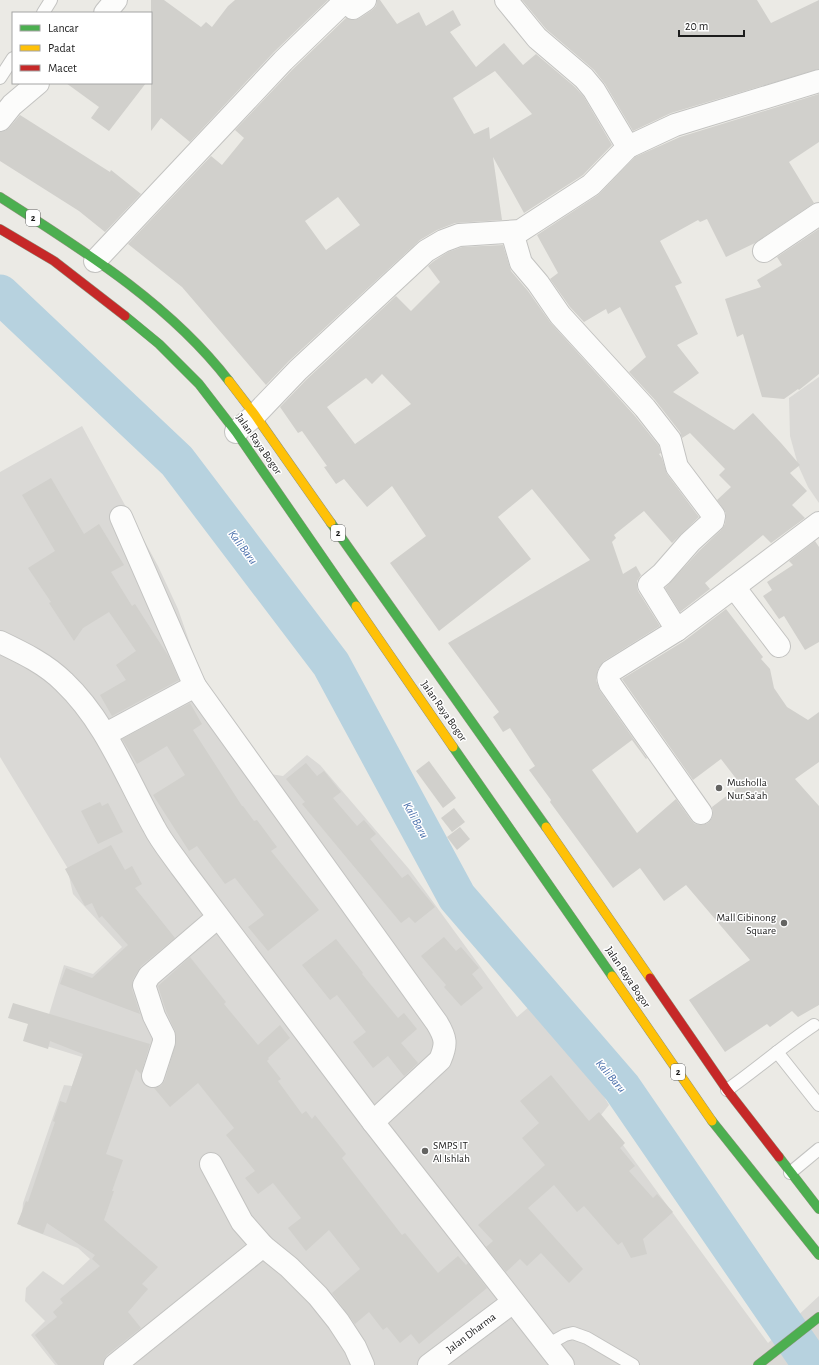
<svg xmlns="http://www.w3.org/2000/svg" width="819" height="1365" viewBox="0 0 819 1365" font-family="'Alegreya Sans',sans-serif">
<rect width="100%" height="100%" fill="#ebeae5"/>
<g fill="#dad9d6">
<path d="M 819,377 L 819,503 L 808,487 L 798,465 L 790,436 L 789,398 Z"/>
<path d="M 82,426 L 158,566 L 178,609 L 204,684 L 270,774 L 283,776 L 307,755 L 320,765 L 409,869 L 517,1017 L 530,1006 L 576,1051 L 609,1105 L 601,1115 L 768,1343 L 819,1296 L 819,1348 L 800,1365 L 55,1365 L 31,1335 L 45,1321 L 25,1301 L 26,1288 L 43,1271 L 63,1285 L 90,1259 L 78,1248 L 21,1226 L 23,1203 L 64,1085 L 72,1086 L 82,1057 L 40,1044 L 64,965 L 93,974 L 122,947 L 73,894 L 67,867 L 0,757 L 0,472 Z"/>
</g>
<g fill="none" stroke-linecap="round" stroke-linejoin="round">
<path stroke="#b7d2df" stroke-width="39" d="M 0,294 L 177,461 L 331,664 L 457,897 L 622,1088 L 812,1365"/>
</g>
<g fill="#d1d0cc" fill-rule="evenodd">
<path d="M 151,0 L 164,0 L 201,27 L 206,22 L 212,27 L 228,6 L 235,0 L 328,0 L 274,52 L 190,142 L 161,118 L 151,131 Z"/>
<path d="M 377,0 L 380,0 L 397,24 L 419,12 L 426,26 L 453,10 L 461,25 L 450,32 L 476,67 L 504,43 L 523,65 L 536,54 L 575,87 L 584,97 L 612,145 L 583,175 L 524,213 L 493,157 L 502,220 L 455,223 L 437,230 L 420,240 L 289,361 L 266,385 L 182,287 L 128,244 L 211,156 L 222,165 L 244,138 L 235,130 L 292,70 L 346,18 L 354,20 L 360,18 L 372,10 L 376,6 ZM 495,71 L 532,114 L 490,139 L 489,127 L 474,134 L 453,98 ZM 338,197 L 360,225 L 326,250 L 305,221 Z"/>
<path d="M 522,0 L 757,0 L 771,23 L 819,0 L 819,69 L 671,113 L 633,131 L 605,84 L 594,70 L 546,29 Z"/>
<path d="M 66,83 L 146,83 L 109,131 L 91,118 L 99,107 Z"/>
<path d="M 819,94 L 819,142 L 789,162 L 814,203 L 755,243 L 726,257 L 707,219 L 700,222 L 698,220 L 660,241 L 682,283 L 675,286 L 698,334 L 677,345 L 699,373 L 673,392 L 734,430 L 753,413 L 781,443 L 800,465 L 790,473 L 807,491 L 792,505 L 805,518 L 771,543 L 763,535 L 705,583 L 710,589 L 680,612 L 665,588 L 699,551 L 721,530 L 725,524 L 726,513 L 717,500 L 731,487 L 719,475 L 725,469 L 690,433 L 682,438 L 680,432 L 655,400 L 629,372 L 646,357 L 620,307 L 608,314 L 606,309 L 584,322 L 570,307 L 550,279 L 558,273 L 537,235 L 598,195 L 635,157 L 680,137 Z"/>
<path d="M 20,115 L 110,172 L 111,170 L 141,194 L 105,232 L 79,211 L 0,161 L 0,132 L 5,131 L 9,128 Z"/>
<path d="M 819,229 L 819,374 L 799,390 L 798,389 L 784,399 L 762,397 L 743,334 L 737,337 L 725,299 L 761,287 L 757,280 L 782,265 L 777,257 Z"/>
<path d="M 503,245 L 511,271 L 528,291 L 550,322 L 635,416 L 659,446 L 661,453 L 659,454 L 662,458 L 667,474 L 699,517 L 672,543 L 644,511 L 614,535 L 616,538 L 612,542 L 623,574 L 636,566 L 641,575 L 637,581 L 637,586 L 638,591 L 660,626 L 604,661 L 598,669 L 596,680 L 600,691 L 647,758 L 646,759 L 632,740 L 592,770 L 637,833 L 676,799 L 691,820 L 695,824 L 702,825 L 708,823 L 712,818 L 713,812 L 712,807 L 741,785 L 721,759 L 693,780 L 622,679 L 684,641 L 726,609 L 763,657 L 761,659 L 770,669 L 774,688 L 787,707 L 808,720 L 819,712 L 819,762 L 795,779 L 819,806 L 819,1005 L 798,1017 L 792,1011 L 770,1027 L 767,1024 L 725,1052 L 689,1000 L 750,960 L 686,885 L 664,901 L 640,868 L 613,888 L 550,802 L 551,800 L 529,770 L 535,766 L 510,728 L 503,732 L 493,717 L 499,712 L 448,643 L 590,560 L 532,489 L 498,517 L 531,559 L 439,631 L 390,563 L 426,536 L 392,486 L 367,507 L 344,479 L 336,484 L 324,467 L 327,466 L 302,431 L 298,433 L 280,407 L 307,379 L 396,296 L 411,311 L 440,282 L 428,266 L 434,261 L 448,252 L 462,247 ZM 382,374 L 411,404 L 355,444 L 327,407 L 366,378 L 372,384 Z"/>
<path d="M 51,478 L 84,534 L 99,524 L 124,565 L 111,572 L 132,606 L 135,604 L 169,657 L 179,680 L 112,716 L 100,695 L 126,680 L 116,665 L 136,651 L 109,612 L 83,628 L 74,641 L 49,603 L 51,602 L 28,568 L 55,551 L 22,495 Z"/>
<path d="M 815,541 L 819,547 L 819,642 L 805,650 L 784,616 L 779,619 L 763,596 L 772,590 L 767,582 L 793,565 L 789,561 Z"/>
<path d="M 190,703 L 202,724 L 193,730 L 242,806 L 243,806 L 254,821 L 257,820 L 277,847 L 271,851 L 319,910 L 268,951 L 248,927 L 264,915 L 235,878 L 225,884 L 197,846 L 189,851 L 153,795 L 185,775 L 167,746 L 137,764 L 122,739 Z"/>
<path d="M 429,761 L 456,798 L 443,808 L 416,771 Z"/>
<path d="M 306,763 L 317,776 L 324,771 L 341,792 L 333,798 L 357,826 L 364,820 L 376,834 L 370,839 L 402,878 L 408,874 L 435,907 L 415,923 L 409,917 L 401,923 L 302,804 L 305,802 L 286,779 Z"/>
<path d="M 100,802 L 102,806 L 108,803 L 123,832 L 98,844 L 81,811 Z"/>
<path d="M 454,808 L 465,822 L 452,832 L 441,818 Z"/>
<path d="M 460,827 L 470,839 L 457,850 L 447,837 Z"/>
<path d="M 111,845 L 125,870 L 132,866 L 142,884 L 135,888 L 175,938 L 141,966 L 133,979 L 132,984 L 132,989 L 140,1014 L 60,984 L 66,968 L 92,978 L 128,945 L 102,916 L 99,918 L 92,903 L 85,906 L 65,869 Z"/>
<path d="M 444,937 L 456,951 L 461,947 L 479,968 L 472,974 L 483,988 L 461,1006 L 444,987 L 446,985 L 421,956 Z"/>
<path d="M 336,939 L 363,973 L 362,974 L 398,1018 L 404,1013 L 417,1029 L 401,1043 L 418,1063 L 404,1076 L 388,1056 L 373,1068 L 353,1042 L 366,1032 L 337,995 L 330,1000 L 302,965 Z"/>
<path d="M 190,957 L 226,1002 L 224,1004 L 258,1045 L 280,1025 L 290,1038 L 268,1058 L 269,1059 L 267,1061 L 281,1079 L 278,1081 L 302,1114 L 306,1111 L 312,1119 L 315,1115 L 346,1154 L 342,1158 L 402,1235 L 405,1233 L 438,1273 L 458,1256 L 466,1265 L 468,1263 L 487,1288 L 419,1344 L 411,1334 L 400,1343 L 387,1327 L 383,1330 L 369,1312 L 355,1324 L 332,1293 L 360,1269 L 329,1230 L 306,1251 L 288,1228 L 301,1218 L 273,1183 L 258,1194 L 245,1178 L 255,1171 L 226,1135 L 234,1128 L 198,1083 L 170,1107 L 154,1088 L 161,1086 L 165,1080 L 176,1042 L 175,1031 L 166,1011 L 158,986 Z"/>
<path d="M 13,1003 L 150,1044 L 141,1074 L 136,1069 L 106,1154 L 123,1160 L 112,1191 L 114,1191 L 104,1220 L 158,1267 L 142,1284 L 148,1289 L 128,1312 L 141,1328 L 107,1355 L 104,1360 L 103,1365 L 58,1365 L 35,1335 L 57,1317 L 53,1312 L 63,1303 L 60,1299 L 100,1266 L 92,1259 L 95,1255 L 47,1223 L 43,1234 L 17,1224 L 26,1201 L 28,1202 L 55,1122 L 53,1121 L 60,1101 L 66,1103 L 83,1054 L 50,1041 L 48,1049 L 23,1041 L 28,1024 L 8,1018 Z"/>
<path d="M 551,1075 L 589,1121 L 599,1112 L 625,1143 L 620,1148 L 635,1166 L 629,1171 L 653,1198 L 657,1194 L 673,1212 L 643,1239 L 647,1254 L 631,1258 L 622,1242 L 618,1245 L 584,1206 L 577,1212 L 554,1185 L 528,1208 L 583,1269 L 569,1283 L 541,1253 L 527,1266 L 520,1259 L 506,1272 L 486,1247 L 493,1241 L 478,1225 L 545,1165 L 522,1138 L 539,1123 L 520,1101 Z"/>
</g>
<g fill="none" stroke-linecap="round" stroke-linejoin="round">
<g stroke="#c3c3c1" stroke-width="14">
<g id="lane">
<path d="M 43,13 L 51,0"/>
<path d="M 0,78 L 13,58"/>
<path d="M 777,1052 L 819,1105"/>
<path d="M 727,1090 C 757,1069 784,1045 814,1025"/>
<path d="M 790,1173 L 819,1149"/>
<path d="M 547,1345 L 565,1335 L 573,1333 L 587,1338 L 633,1365"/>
</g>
</g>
<g stroke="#c3c3c1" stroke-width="24">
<g id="street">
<path d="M 506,0 L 537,38 L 584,78 L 594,90 L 628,147"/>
<path d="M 105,13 L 116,0"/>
<path d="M 0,120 L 12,105 L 38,83"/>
<path d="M 512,232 L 521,263 L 538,283 L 560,315 L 645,408 L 670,440 L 677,467 L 714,516 L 713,521 L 690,542 L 662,574 L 649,585 L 677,630"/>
<path d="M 764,251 L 819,214"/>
<path d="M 95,261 L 283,61 L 346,0 L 353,8 L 365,0"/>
<path d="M 236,432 L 255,415 L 298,370 L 426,251 L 443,241 L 459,235 L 520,231 L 591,185 L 628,147 L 675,125 L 819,81"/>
<path d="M 121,517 L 195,686 L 437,1023 C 446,1038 447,1044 440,1060 L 373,1122"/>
<path d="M 734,587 L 779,646"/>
<path d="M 0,642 C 23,653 46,664 64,682 C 106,722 126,777 154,827 C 161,841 172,854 181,867 L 373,1122 L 563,1365"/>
<path d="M 106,734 L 195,686"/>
<path d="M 701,813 L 610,684 C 608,679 607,676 611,671 L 677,630 L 819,523"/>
<path d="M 153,1076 L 164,1042 L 164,1036 L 154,1016 L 144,985 L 149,976 L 218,917"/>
<path d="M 211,1164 L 242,1222 L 263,1246 L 289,1267 L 318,1296 L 338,1321 L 355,1347 L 363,1365"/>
<path d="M 115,1365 L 263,1246"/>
<path d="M 429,1365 L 513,1302"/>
</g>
</g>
<g stroke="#90947d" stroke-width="10">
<g id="fast">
<path d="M 0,197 C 81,249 169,303 229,381"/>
<path d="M 125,316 L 159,344 L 199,384 L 236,432 L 356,606"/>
<path d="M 331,523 L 546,827"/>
<path d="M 453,747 L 612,976"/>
<path d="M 712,1121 L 819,1255"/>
<path d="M 779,1157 L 819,1209"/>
<path d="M 758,1365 L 819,1317"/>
</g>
</g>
<g stroke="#90947d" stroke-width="10">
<g id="slow">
<path d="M 229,381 L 255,415 L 331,523"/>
<path d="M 356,606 L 453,747"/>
<path d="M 546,827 L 650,978"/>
<path d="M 612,976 L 712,1121"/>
</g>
</g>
<g stroke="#90947d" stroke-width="10">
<g id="jam">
<path d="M 0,229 L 54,261 L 125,316"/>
<path d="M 650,978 L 727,1090 L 779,1157"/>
</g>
</g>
<use href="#lane" stroke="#fcfcfb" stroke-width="12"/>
<use href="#street" stroke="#fcfcfb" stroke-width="22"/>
<use href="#fast" stroke="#4caf50" stroke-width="9"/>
<use href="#slow" stroke="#ffc107" stroke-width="9"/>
<use href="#jam" stroke="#c62828" stroke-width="9"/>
</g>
<g fill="#646462" stroke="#fff" stroke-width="1.5">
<circle cx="719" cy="788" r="4"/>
<circle cx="784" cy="923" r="4"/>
<circle cx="425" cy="1151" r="4"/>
</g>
<g text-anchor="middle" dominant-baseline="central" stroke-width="3" stroke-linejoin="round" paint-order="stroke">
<g fill="#fff" stroke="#606060" stroke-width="1">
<rect x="26" y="210" width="14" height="16" rx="3"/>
<rect x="331" y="525" width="14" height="16" rx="3"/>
<rect x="671" y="1064" width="14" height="16" rx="3"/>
</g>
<g font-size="10" font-weight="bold" fill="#1c1c1c">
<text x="33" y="218">2</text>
<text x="338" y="533">2</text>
<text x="678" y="1072">2</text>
</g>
<g font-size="11" fill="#1c1c1c" stroke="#fff">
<text transform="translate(259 444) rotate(55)">Jalan Raya Bogor</text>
<text transform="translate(444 711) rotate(55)">Jalan Raya Bogor</text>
<text transform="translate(628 977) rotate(56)">Jalan Raya Bogor</text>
<text transform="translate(471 1333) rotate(-37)">Jalan Dharma</text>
</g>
<g font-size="11" fill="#1c1c1c" stroke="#fff" text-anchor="start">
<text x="727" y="782">Musholla<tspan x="727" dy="13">Nur Sa'ah</tspan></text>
<text x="776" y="917" text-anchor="end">Mall Cibinong<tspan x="776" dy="13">Square</tspan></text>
<text x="433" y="1145">SMPS IT<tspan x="433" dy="13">Al Ishlah</tspan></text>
</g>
<g font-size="12" font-style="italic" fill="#496fab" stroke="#fff">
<text transform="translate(243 547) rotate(53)">Kali Baru</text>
<text transform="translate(416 820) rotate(61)">Kali Baru</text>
<text transform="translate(611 1076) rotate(50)">Kali Baru</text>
</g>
</g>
<rect x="12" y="12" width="140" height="72" fill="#ffffff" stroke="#a4a4a4"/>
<rect x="20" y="25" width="20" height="6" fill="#4caf50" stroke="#a4a4a4"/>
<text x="48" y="32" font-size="12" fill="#1c1c1c">Lancar</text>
<rect x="20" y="45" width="20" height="6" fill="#ffc107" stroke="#a4a4a4"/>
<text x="48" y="52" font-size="12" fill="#1c1c1c">Padat</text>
<rect x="20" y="65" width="20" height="6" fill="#c62828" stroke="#a4a4a4"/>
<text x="48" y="72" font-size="12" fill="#1c1c1c">Macet</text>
<path d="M679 30v6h65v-6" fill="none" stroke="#1c1c1c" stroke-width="2"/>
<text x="685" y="30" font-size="12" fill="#1c1c1c" stroke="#ffffff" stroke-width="3" paint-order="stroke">20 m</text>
</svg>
